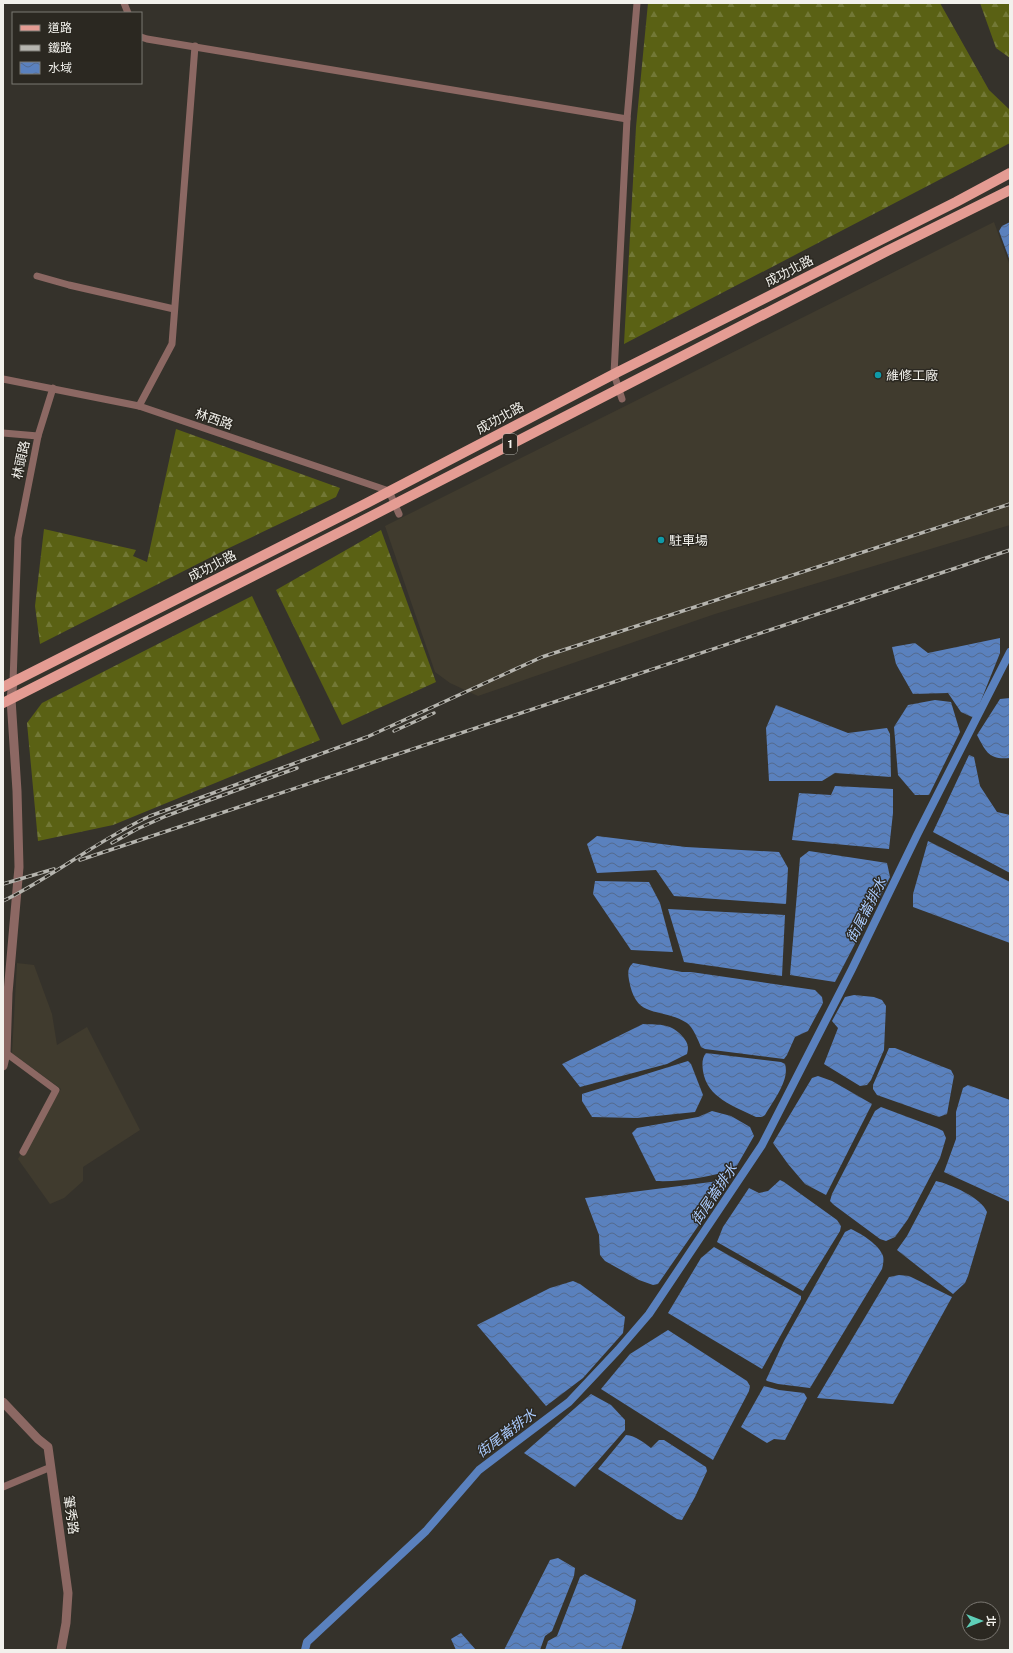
<svg xmlns="http://www.w3.org/2000/svg" width="1013" height="1653" viewBox="0 0 1013 1653" font-family="'Public Sans','Noto Sans TC',sans-serif">
<defs>
<pattern id="forest-firs" width="22" height="20" patternUnits="userSpaceOnUse"><rect width="22" height="20" fill="#5a6114"/><path d="M5 1l3.5 6h-7zM16 11l3.5 6h-7z" fill="#727836"/></pattern>
<pattern id="water-waves" width="16" height="10" patternUnits="userSpaceOnUse"><rect width="16" height="10" fill="#5a81be"/><path d="M0 5q4-4 8 0t8 0" fill="none" stroke="#536a8e"/></pattern>
</defs>
<rect width="100%" height="100%" fill="#35322b"/>
<g fill="#403b2e">
<path d="M 994,222 L 1010,266 L 1010,525 L 715,614 L 478,696 L 450,683 L 435,672 L 385,526 Z"/>
<path d="M 17,963 L 34,965 L 52,1014 L 57,1045 L 87,1027 L 140,1130 L 83,1167 L 83,1181 L 64,1198 L 50,1204 L 18,1159 L 61,1089 L 12,1053 Z"/>
</g>
<g fill="url(#forest-firs)">
<path d="M 648,3 L 940,3 L 989,90 L 1010,110 L 1010,143 L 624,344 L 636,127 Z"/>
<path d="M 980,3 L 1010,3 L 1010,58 L 996,48 Z"/>
<path d="M 176,429 L 340,488 L 336,497 L 229,548 L 40,644 L 35,606 L 44,529 L 136,550 L 133,556 L 147,562 Z"/>
<path d="M 381,530 L 436,682 L 342,725 L 276,590 Z"/>
<path d="M 252,596 L 320,740 L 113,825 L 38,841 L 27,723 L 42,703 Z"/>
</g>
<g fill="url(#water-waves)">
<path d="M 1010,222 L 1010,261 L 999,231 L 1002,226 Z"/>
<path d="M 1000,638 L 1000,653 L 974,718 L 961,712 L 948,693 L 913,694 L 896,664 L 892,647 L 915,643 L 928,653 Z"/>
<path d="M 1010,698 L 1010,758 C 989,760 986,752 977,735 L 1000,699 Z"/>
<path d="M 935,700 L 951,702 L 960,732 L 929,795 L 915,795 L 898,775 L 894,727 L 908,705 Z"/>
<path d="M 776,705 L 848,733 L 887,728 L 890,734 L 891,777 L 835,773 L 822,781 L 769,781 L 766,728 Z"/>
<path d="M 969,755 L 974,757 L 980,786 L 997,812 L 1010,815 L 1010,873 L 933,832 Z"/>
<path d="M 835,786 L 893,789 L 893,813 L 889,849 L 792,840 L 799,793 L 831,795 Z"/>
<path d="M 597,836 L 686,847 L 779,852 L 788,868 L 786,904 L 674,896 L 656,870 L 597,873 L 587,844 Z"/>
<path d="M 928,841 L 1010,882 L 1010,943 L 913,907 L 913,894 Z"/>
<path d="M 809,851 L 887,863 L 890,877 L 835,982 L 790,975 L 800,858 Z"/>
<path d="M 595,881 L 649,882 L 660,903 L 673,952 L 631,950 L 593,894 Z"/>
<path d="M 668,909 L 785,915 L 782,976 L 684,962 Z"/>
<path d="M 633,963 L 682,972 L 691,972 L 815,990 L 822,997 L 823,1003 L 808,1031 L 795,1037 L 787,1055 L 784,1059 L 705,1049 L 701,1047 C 698,1040 693,1027 687,1023 C 660,1006 636,1021 629,980 C 628,974 627,968 633,963 Z"/>
<path d="M 854,995 L 874,997 L 882,1000 L 886,1006 L 884,1050 L 871,1080 L 867,1085 L 860,1086 L 824,1064 L 838,1028 L 832,1021 L 845,997 Z"/>
<path d="M 643,1024 C 661,1025 671,1023 683,1037 C 688,1043 689,1047 687,1054 L 667,1064 L 580,1087 L 562,1064 Z"/>
<path d="M 889,1048 L 895,1048 L 951,1070 L 954,1076 L 953,1081 L 947,1114 L 939,1117 L 877,1095 L 873,1089 L 873,1085 Z"/>
<path d="M 706,1053 L 781,1062 L 785,1064 C 790,1080 773,1101 765,1115 L 762,1117 L 756,1117 C 734,1106 707,1098 703,1071 C 702,1064 702,1058 706,1053 Z"/>
<path d="M 688,1061 L 691,1064 L 703,1095 L 695,1112 L 637,1118 L 592,1117 L 582,1101 L 582,1094 Z"/>
<path d="M 818,1076 L 832,1081 L 872,1104 L 826,1195 L 805,1184 L 788,1164 L 773,1143 L 812,1078 Z"/>
<path d="M 968,1085 L 1010,1100 L 1010,1202 L 944,1172 L 956,1139 L 956,1112 L 963,1088 Z"/>
<path d="M 881,1107 L 937,1128 L 943,1131 L 946,1138 L 940,1158 L 908,1219 L 895,1237 L 886,1241 L 880,1239 L 834,1205 L 830,1201 L 832,1194 L 875,1111 Z"/>
<path d="M 712,1111 L 731,1116 L 750,1127 L 754,1136 L 735,1169 C 710,1177 682,1182 656,1181 L 632,1133 L 637,1128 L 698,1117 Z"/>
<path d="M 780,1180 L 784,1182 L 837,1220 L 841,1226 L 840,1231 L 803,1291 L 717,1242 L 723,1227 L 749,1188 L 759,1193 L 768,1191 Z"/>
<path d="M 719,1181 L 725,1185 L 712,1206 L 658,1284 L 653,1285 L 639,1280 L 605,1261 L 600,1255 L 599,1235 L 585,1198 Z"/>
<path d="M 936,1181 C 950,1184 982,1198 987,1212 L 968,1276 L 965,1283 L 953,1294 L 897,1250 L 907,1236 Z"/>
<path d="M 851,1229 C 862,1234 879,1245 883,1256 C 884,1260 883,1265 882,1269 L 810,1388 L 778,1384 L 767,1381 L 766,1380 L 784,1341 L 845,1232 Z"/>
<path d="M 714,1247 L 801,1296 L 801,1299 L 762,1369 L 668,1313 L 701,1258 Z"/>
<path d="M 899,1275 L 909,1276 L 952,1297 L 893,1404 L 817,1398 L 889,1277 Z"/>
<path d="M 573,1281 L 580,1284 L 625,1317 L 623,1333 L 583,1378 L 546,1406 L 477,1325 L 550,1288 Z"/>
<path d="M 668,1330 L 747,1381 L 750,1386 L 749,1391 L 713,1460 L 601,1389 L 630,1354 Z"/>
<path d="M 764,1386 L 779,1390 L 804,1393 L 807,1398 L 785,1440 L 774,1439 L 767,1443 L 741,1427 Z"/>
<path d="M 591,1394 L 611,1405 L 625,1420 L 625,1430 L 575,1487 L 524,1453 Z"/>
<path d="M 626,1435 C 636,1436 643,1442 651,1448 L 659,1440 L 664,1440 L 706,1467 L 707,1471 L 695,1497 L 682,1520 L 677,1519 L 598,1469 Z"/>
<path d="M 558,1558 L 575,1568 L 574,1576 L 552,1631 L 545,1636 L 540,1650 L 504,1650 L 550,1560 Z"/>
<path d="M 585,1574 L 636,1600 L 634,1610 L 621,1650 L 545,1650 L 548,1641 L 557,1636 L 580,1577 Z"/>
<path d="M 461,1633 L 476,1650 L 456,1650 L 451,1639 Z"/>
</g>
<g fill="none" stroke-linecap="round" stroke-linejoin="round">
<path stroke="#5a81be" stroke-width="8" d="M 305,1650 L 307,1642 L 426,1531 L 479,1470 L 569,1402 L 618,1350 L 649,1314 L 762,1145 L 852,969 L 917,835 L 1010,652"/>
<g stroke="#8c6863" stroke-width="7">
<path d="M 124,3 L 128,13"/>
<path d="M 141,37 L 147,39 L 627,119"/>
<path d="M 37,276 L 69,285 L 174,309"/>
<path d="M 3,379 L 139,406 L 389,491 L 399,514"/>
<path d="M 622,399 L 614,374 L 627,119 L 637,3"/>
<path d="M 139,406 L 172,344 L 195,46"/>
<path d="M 3,433 L 38,436"/>
<path d="M 13,682 L 18,538 L 38,436 L 53,388"/>
<path d="M 6,1053 L 56,1090 L 23,1152"/>
<path d="M 3,1487 L 51,1467"/>
</g>
<g stroke="#8c6863" stroke-width="9">
<path d="M 3,1066 L 6,1053 L 8,993 L 19,867 L 17,791 L 11,699 L 13,682"/>
<path d="M 3,1402 L 38,1439 L 48,1447 L 68,1593 L 66,1623 L 61,1650"/>
</g>
<g stroke="#e49c93" stroke-width="10">
<path d="M 3,687 L 367,503 L 614,374 L 956,202 L 1010,173"/>
<path d="M 3,703 L 354,525 L 887,251 L 1010,190"/>
</g>
<g stroke="#b6b5af" stroke-width="3.5">
<g id="rail">
<path d="M 394,731 L 434,713"/>
<path d="M 112,843 L 137,829 L 166,816 L 297,768"/>
<path d="M 80,860 L 1010,550"/>
<path d="M 3,884 L 54,869"/>
<path d="M 3,901 C 54,876 98,840 150,816 L 367,737 L 542,657 L 1010,504"/>
</g>
</g>
<use href="#rail" stroke="#2b2821" stroke-width="2" stroke-dasharray="6" stroke-linecap="butt"/>
</g>
<g fill="#0f9aa8" stroke="#2b2821" stroke-width="1.5">
<circle cx="878" cy="375" r="4"/>
<circle cx="661" cy="540" r="4"/>
</g>
<g text-anchor="middle" dominant-baseline="central" stroke-width="3" stroke-linejoin="round" paint-order="stroke">
<rect fill="#2b2821" stroke="#b6b5af" stroke-width="1" x="503" y="434" width="14" height="20" rx="3"/>
<g font-size="12" font-weight="bold" fill="#f2f1ec">
<text x="510" y="444">1</text>
</g>
<g font-size="13" fill="#f2f1ec" stroke="#2b2821">
<text transform="translate(789 271) rotate(-27)">成功北路</text>
<text transform="translate(500 418) rotate(-28)">成功北路</text>
<text transform="translate(214 419) rotate(19)">林西路</text>
<text transform="translate(21 460) rotate(-78)">林頭路</text>
<text transform="translate(212 566) rotate(-27)">成功北路</text>
<text transform="translate(71 1515) rotate(82)">筆秀路</text>
</g>
<g font-size="13" fill="#f2f1ec" stroke="#2b2821" text-anchor="start">
<text x="886" y="375">維修工廠</text>
<text x="669" y="540">駐車場</text>
</g>
<g font-size="14" font-style="italic" fill="#abccff" stroke="#2b2821">
<text transform="translate(866 910) rotate(-63)">街尾崙排水</text>
<text transform="translate(714 1194) rotate(-56)">街尾崙排水</text>
<text transform="translate(506 1433) rotate(-37)">街尾崙排水</text>
</g>
</g>
<rect width="1013" height="1653" fill="none" stroke="#f2f1ec" stroke-width="8"/>
<rect x="12" y="12" width="130" height="72" fill="#2b2821" stroke="#7b7872"/>
<rect x="20" y="25" width="20" height="6" fill="#e49c93" stroke="#7b7872"/>
<text x="48" y="32" font-size="12" fill="#f2f1ec">道路</text>
<rect x="20" y="45" width="20" height="6" fill="#b6b5af" stroke="#7b7872"/>
<text x="48" y="52" font-size="12" fill="#f2f1ec">鐵路</text>
<rect x="20" y="62" width="20" height="12" fill="url(#water-waves)" stroke="#7b7872"/>
<text x="48" y="72" font-size="12" fill="#f2f1ec">水域</text>
<g transform="translate(981 1621) rotate(90)"><circle r="19" fill="#2b2821" stroke="#7b7872"/>
<path d="M0-3L7 15L0 10L-7 15Z" fill="#5eceb7"/>
<text y="-6" font-size="11" font-weight="bold" text-anchor="middle" fill="#f2f1ec">北</text>
</g>
</svg>
